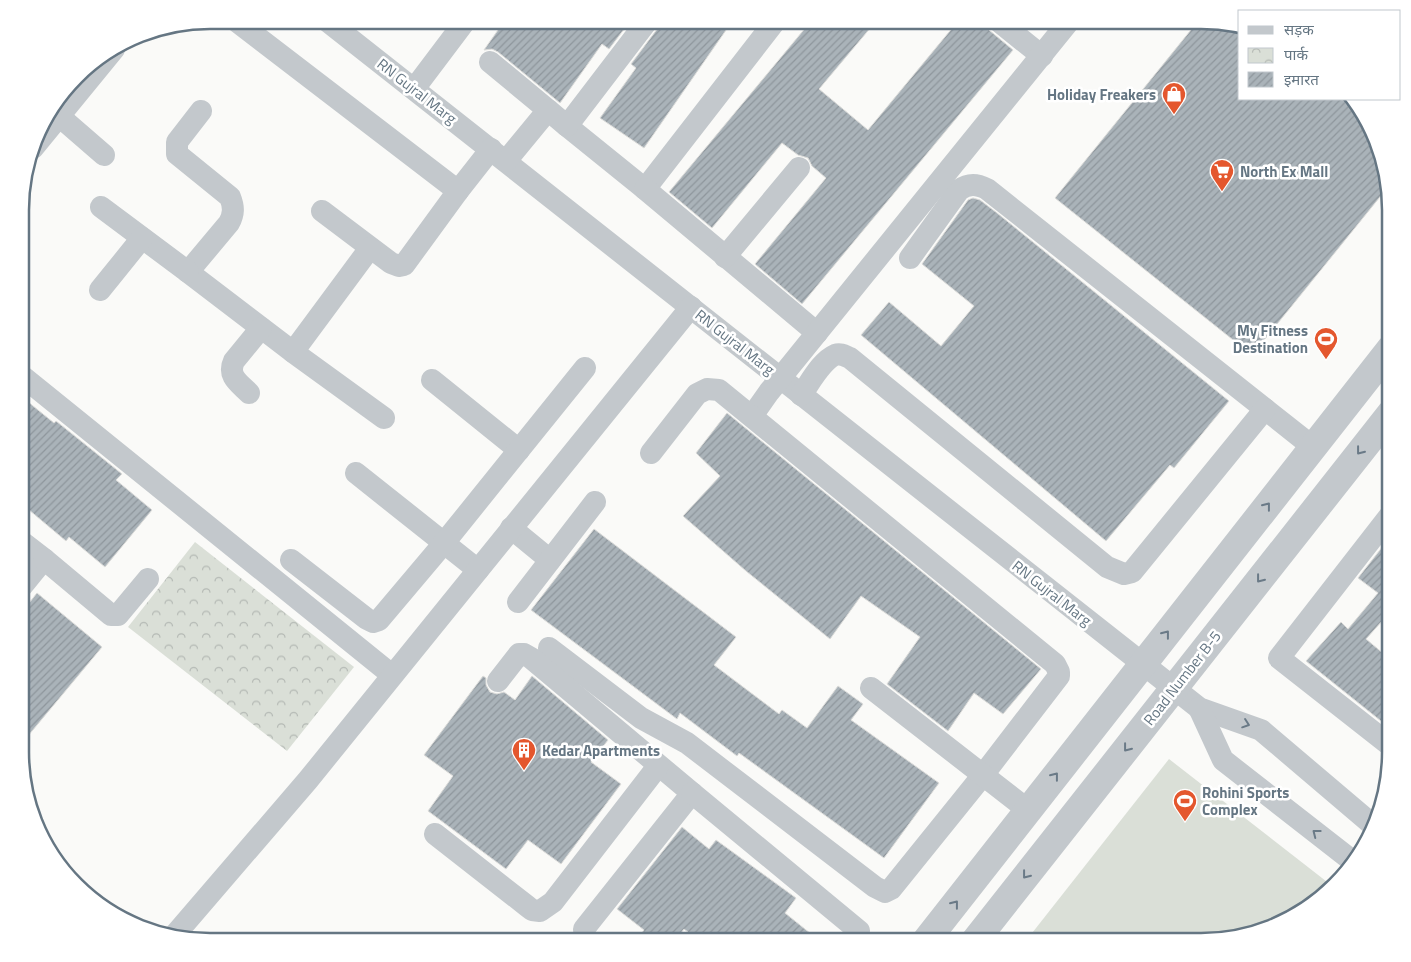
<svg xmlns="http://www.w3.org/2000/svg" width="1411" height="962" viewBox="0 0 1411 962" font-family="'Titillium Web','Noto Sans Devanagari',sans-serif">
<defs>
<pattern id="park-crowns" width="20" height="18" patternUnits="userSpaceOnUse" patternTransform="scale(1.25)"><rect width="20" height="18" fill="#dadfd7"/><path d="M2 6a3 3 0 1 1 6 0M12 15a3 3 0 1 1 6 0" fill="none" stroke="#b4b9b4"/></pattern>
<pattern id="building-hatch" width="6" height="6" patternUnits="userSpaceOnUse" patternTransform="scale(1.25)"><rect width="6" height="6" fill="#aab3b9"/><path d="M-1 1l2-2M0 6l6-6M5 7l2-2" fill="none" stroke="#8e969c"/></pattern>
</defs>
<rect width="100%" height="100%" fill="#fafaf8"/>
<path fill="url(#park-crowns)" d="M 195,542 L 354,667 L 287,751 L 128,627 Z"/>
<path fill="#dadfd7" d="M 1169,759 L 1331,885 L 1285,922 L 1202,942 L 1025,942 Z"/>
<g fill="url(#building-hatch)" stroke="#dcdcda">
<path d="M 505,20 L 631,20 L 609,49 L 602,44 L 560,103 L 498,52 L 492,49 L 484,50 Z"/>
<path d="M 661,20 L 733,20 L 644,148 L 600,118 L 636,68 L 631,64 L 658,28 Z"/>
<path d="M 812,20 L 877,20 L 819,89 L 868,130 L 959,20 L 984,20 L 985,25 L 989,30 L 1013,50 L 802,304 L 755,264 L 826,178 L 812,166 L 808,158 L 798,155 L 782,143 L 712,228 L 669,192 Z"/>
<path d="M 1199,20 L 1213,20 L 1240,26 L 1240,99 L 1349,99 L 1371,126 L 1388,187 L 1252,355 L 1055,198 Z"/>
<path d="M 973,198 L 980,200 L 997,213 L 1229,401 L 1174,468 L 1170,465 L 1106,541 L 861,335 L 889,302 L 941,346 L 974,306 L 922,264 L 968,200 Z"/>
<path d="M 22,397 L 54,423 L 56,421 L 122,474 L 116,480 L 152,510 L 105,567 L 69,537 L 66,541 L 22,504 Z"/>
<path d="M 727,413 L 1041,669 L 1003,714 L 974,693 L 948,731 L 887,684 L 920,637 L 861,596 L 830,639 L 746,571 L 683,516 L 720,476 L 696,453 Z"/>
<path d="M 594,529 L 736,637 L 714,665 L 779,714 L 782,710 L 807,728 L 838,686 L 863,704 L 851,720 L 939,783 L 884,858 L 739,753 L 737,756 L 680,713 L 677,719 L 531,610 Z"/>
<path d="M 1391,536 L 1391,611 L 1366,639 L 1391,660 L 1391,729 L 1306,661 L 1341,622 L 1348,629 L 1378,593 L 1358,578 Z"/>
<path d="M 37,593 L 102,647 L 22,743 L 22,612 Z"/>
<path d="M 483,676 L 486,678 L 486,685 L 490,692 L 497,694 L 504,692 L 515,700 L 532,676 L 608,740 L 591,762 L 621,784 L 561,864 L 528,840 L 506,869 L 428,811 L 453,776 L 424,755 Z"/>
<path d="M 682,827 L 709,849 L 716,840 L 796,898 L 785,913 L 821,942 L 701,942 L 684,929 L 674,942 L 635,942 L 644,930 L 617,909 Z"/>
</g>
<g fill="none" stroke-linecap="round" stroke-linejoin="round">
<g stroke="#c3c8cc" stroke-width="22">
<path d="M 235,20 L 458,191"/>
<path d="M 326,20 L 1199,708 L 1261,730 L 1374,826"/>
<path d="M 997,20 L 1042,56"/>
<path d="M 490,62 L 548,110"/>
<path d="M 414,89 L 466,20"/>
<path d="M 201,111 L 177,142 L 177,154 L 230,197 C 234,207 234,214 229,223 L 188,272 L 293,352 L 384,418"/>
<path d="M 59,116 L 104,155"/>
<path d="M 567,126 L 645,189 L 776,20"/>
<path d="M 33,148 L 114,49"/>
<path d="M 506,161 L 548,110 L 567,126 L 648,20"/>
<path d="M 645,189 L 817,333"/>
<path d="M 101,207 L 188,272"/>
<path d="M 322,211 L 391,263 L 399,266 L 404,265 L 458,191 L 491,149"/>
<path d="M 725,257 L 799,168"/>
<path d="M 910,258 L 959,190 C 969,183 977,184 987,189 L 1313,447"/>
<path d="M 100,290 L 142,238"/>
<path d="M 293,352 L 370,248"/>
<path d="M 22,376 L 392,675"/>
<path d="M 432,380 L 519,450"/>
<path d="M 249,393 C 239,383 227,376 234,361 L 261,328"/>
<path d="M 801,395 C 810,383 821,361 835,355 C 841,353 845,356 850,358 L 1107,567 L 1124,574 L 1132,572 L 1265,409"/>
<path d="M 752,416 L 769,392 L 1070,20"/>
<path d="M 356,473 L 478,570"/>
<path d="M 1391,514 L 1279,658 L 1391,746"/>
<path d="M 511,528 L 550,560"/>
<path d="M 22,542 L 44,559 L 22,586"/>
<path d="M 44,559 L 111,615 L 118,615 L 148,579"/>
<path d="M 291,560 L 367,619 L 373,622 L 379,620 L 444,543 L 585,368"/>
<path d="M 518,602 L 595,502"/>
<path d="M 549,648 L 641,718 L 687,743 L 875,887 L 885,892 L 891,889 L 983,775 L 1059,676 L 1059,672 L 1055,664 L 719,390 L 707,389 L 697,394 L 651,453"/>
<path d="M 498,681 L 519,654 L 524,654 L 531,658 L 692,793 L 584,929 L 585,942"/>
<path d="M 871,688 L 1028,810"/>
<path d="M 1199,708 L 1223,760 L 1355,863"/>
<path d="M 692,793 L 859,931"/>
<path d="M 435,834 L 527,906 L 532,910 L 540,911 L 553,902 L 658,766"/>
<path d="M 173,937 L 308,780 L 691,307"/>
</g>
<g stroke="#c3c8cc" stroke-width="28">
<path d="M 925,942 L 1391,348"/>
<path d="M 974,942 L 1391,413"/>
</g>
</g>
<defs><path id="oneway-chevron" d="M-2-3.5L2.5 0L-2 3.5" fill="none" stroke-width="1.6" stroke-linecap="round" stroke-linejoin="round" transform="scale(1.25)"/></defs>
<g stroke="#6a7a87">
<use href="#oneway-chevron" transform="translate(1360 451) rotate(128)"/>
<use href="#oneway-chevron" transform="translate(1267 506) rotate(-52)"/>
<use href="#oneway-chevron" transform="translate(1260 579) rotate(128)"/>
<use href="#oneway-chevron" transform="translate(1166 634) rotate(-52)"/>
<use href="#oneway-chevron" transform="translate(1246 724) rotate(19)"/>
<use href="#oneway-chevron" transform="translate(1127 748) rotate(128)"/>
<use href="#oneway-chevron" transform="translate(1055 776) rotate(-52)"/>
<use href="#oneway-chevron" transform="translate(1316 833) rotate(-142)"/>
<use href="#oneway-chevron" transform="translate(1026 875) rotate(128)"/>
<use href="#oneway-chevron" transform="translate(955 904) rotate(-52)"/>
</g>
<defs>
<g id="shop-pin" transform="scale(1.25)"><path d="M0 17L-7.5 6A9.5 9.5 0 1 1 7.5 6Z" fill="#e4572e" stroke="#fff"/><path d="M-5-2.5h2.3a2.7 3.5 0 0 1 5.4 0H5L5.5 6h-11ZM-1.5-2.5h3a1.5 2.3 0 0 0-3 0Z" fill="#fff"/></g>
<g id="supermarket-pin" transform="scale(1.25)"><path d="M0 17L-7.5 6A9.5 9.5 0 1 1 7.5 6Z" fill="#e4572e" stroke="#fff"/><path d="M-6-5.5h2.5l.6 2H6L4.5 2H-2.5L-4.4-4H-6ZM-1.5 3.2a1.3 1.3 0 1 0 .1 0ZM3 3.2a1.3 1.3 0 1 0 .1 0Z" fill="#fff"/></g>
<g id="stadium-pin" transform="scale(1.25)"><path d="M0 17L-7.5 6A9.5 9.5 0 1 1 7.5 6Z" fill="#e4572e" stroke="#fff"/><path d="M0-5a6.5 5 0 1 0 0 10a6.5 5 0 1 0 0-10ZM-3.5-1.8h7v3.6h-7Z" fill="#fff"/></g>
<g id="building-pin" transform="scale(1.25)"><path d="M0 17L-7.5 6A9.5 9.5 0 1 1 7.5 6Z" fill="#e4572e" stroke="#fff"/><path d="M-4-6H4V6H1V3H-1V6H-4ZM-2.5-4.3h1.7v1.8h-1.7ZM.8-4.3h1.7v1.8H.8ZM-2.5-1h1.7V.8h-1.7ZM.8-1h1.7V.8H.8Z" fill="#fff"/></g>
</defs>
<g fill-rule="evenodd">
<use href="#shop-pin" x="1174" y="94"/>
<use href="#supermarket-pin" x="1222" y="171"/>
<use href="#stadium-pin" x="1326" y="339"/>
<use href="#building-pin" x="524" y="750"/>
<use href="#stadium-pin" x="1185" y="801"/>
</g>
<g text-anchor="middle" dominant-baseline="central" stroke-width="5" stroke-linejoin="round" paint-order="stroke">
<g font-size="15" fill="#657683" stroke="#fff">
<text transform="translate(417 91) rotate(38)">RN Gujral Marg</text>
<text transform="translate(735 342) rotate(38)">RN Gujral Marg</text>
<text transform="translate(1052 593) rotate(38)">RN Gujral Marg</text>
<text transform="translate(1182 678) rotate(-52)">Road Number B-5</text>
</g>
<g font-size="15" font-weight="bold" fill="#657683" stroke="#fff" text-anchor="start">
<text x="1156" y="94" text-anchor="end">Holiday Freakers</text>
<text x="1240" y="171">North Ex Mall</text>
<text x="1308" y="330" text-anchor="end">My Fitness<tspan x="1308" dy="17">Destination</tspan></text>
<text x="542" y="750">Kedar Apartments</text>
<text x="1202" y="792">Rohini Sports<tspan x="1202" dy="17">Complex</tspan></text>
</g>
</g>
<path d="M0 0H1411V962H0ZM210 29H1201A181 181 0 0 1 1382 210V752A181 181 0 0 1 1201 933H210A181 181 0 0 1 29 752V210A181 181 0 0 1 210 29Z" fill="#fff" fill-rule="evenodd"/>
<path fill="none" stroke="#657683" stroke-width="2.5" d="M210 29H1201A181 181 0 0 1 1382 210V752A181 181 0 0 1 1201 933H210A181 181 0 0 1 29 752V210A181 181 0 0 1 210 29Z"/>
<rect x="1238" y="10" width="162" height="90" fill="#ffffff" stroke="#c1c8cd"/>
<rect x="1248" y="26" width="25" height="8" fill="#c3c8cc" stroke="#c1c8cd"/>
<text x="1284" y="35" font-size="15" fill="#657683">सड़क</text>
<rect x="1248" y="48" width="25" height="15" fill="url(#park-crowns)" stroke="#c1c8cd"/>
<text x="1284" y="60" font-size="15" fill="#657683">पार्क</text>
<rect x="1248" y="72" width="25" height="15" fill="url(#building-hatch)" stroke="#c1c8cd"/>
<text x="1284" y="85" font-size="15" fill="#657683">इमारत</text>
</svg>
